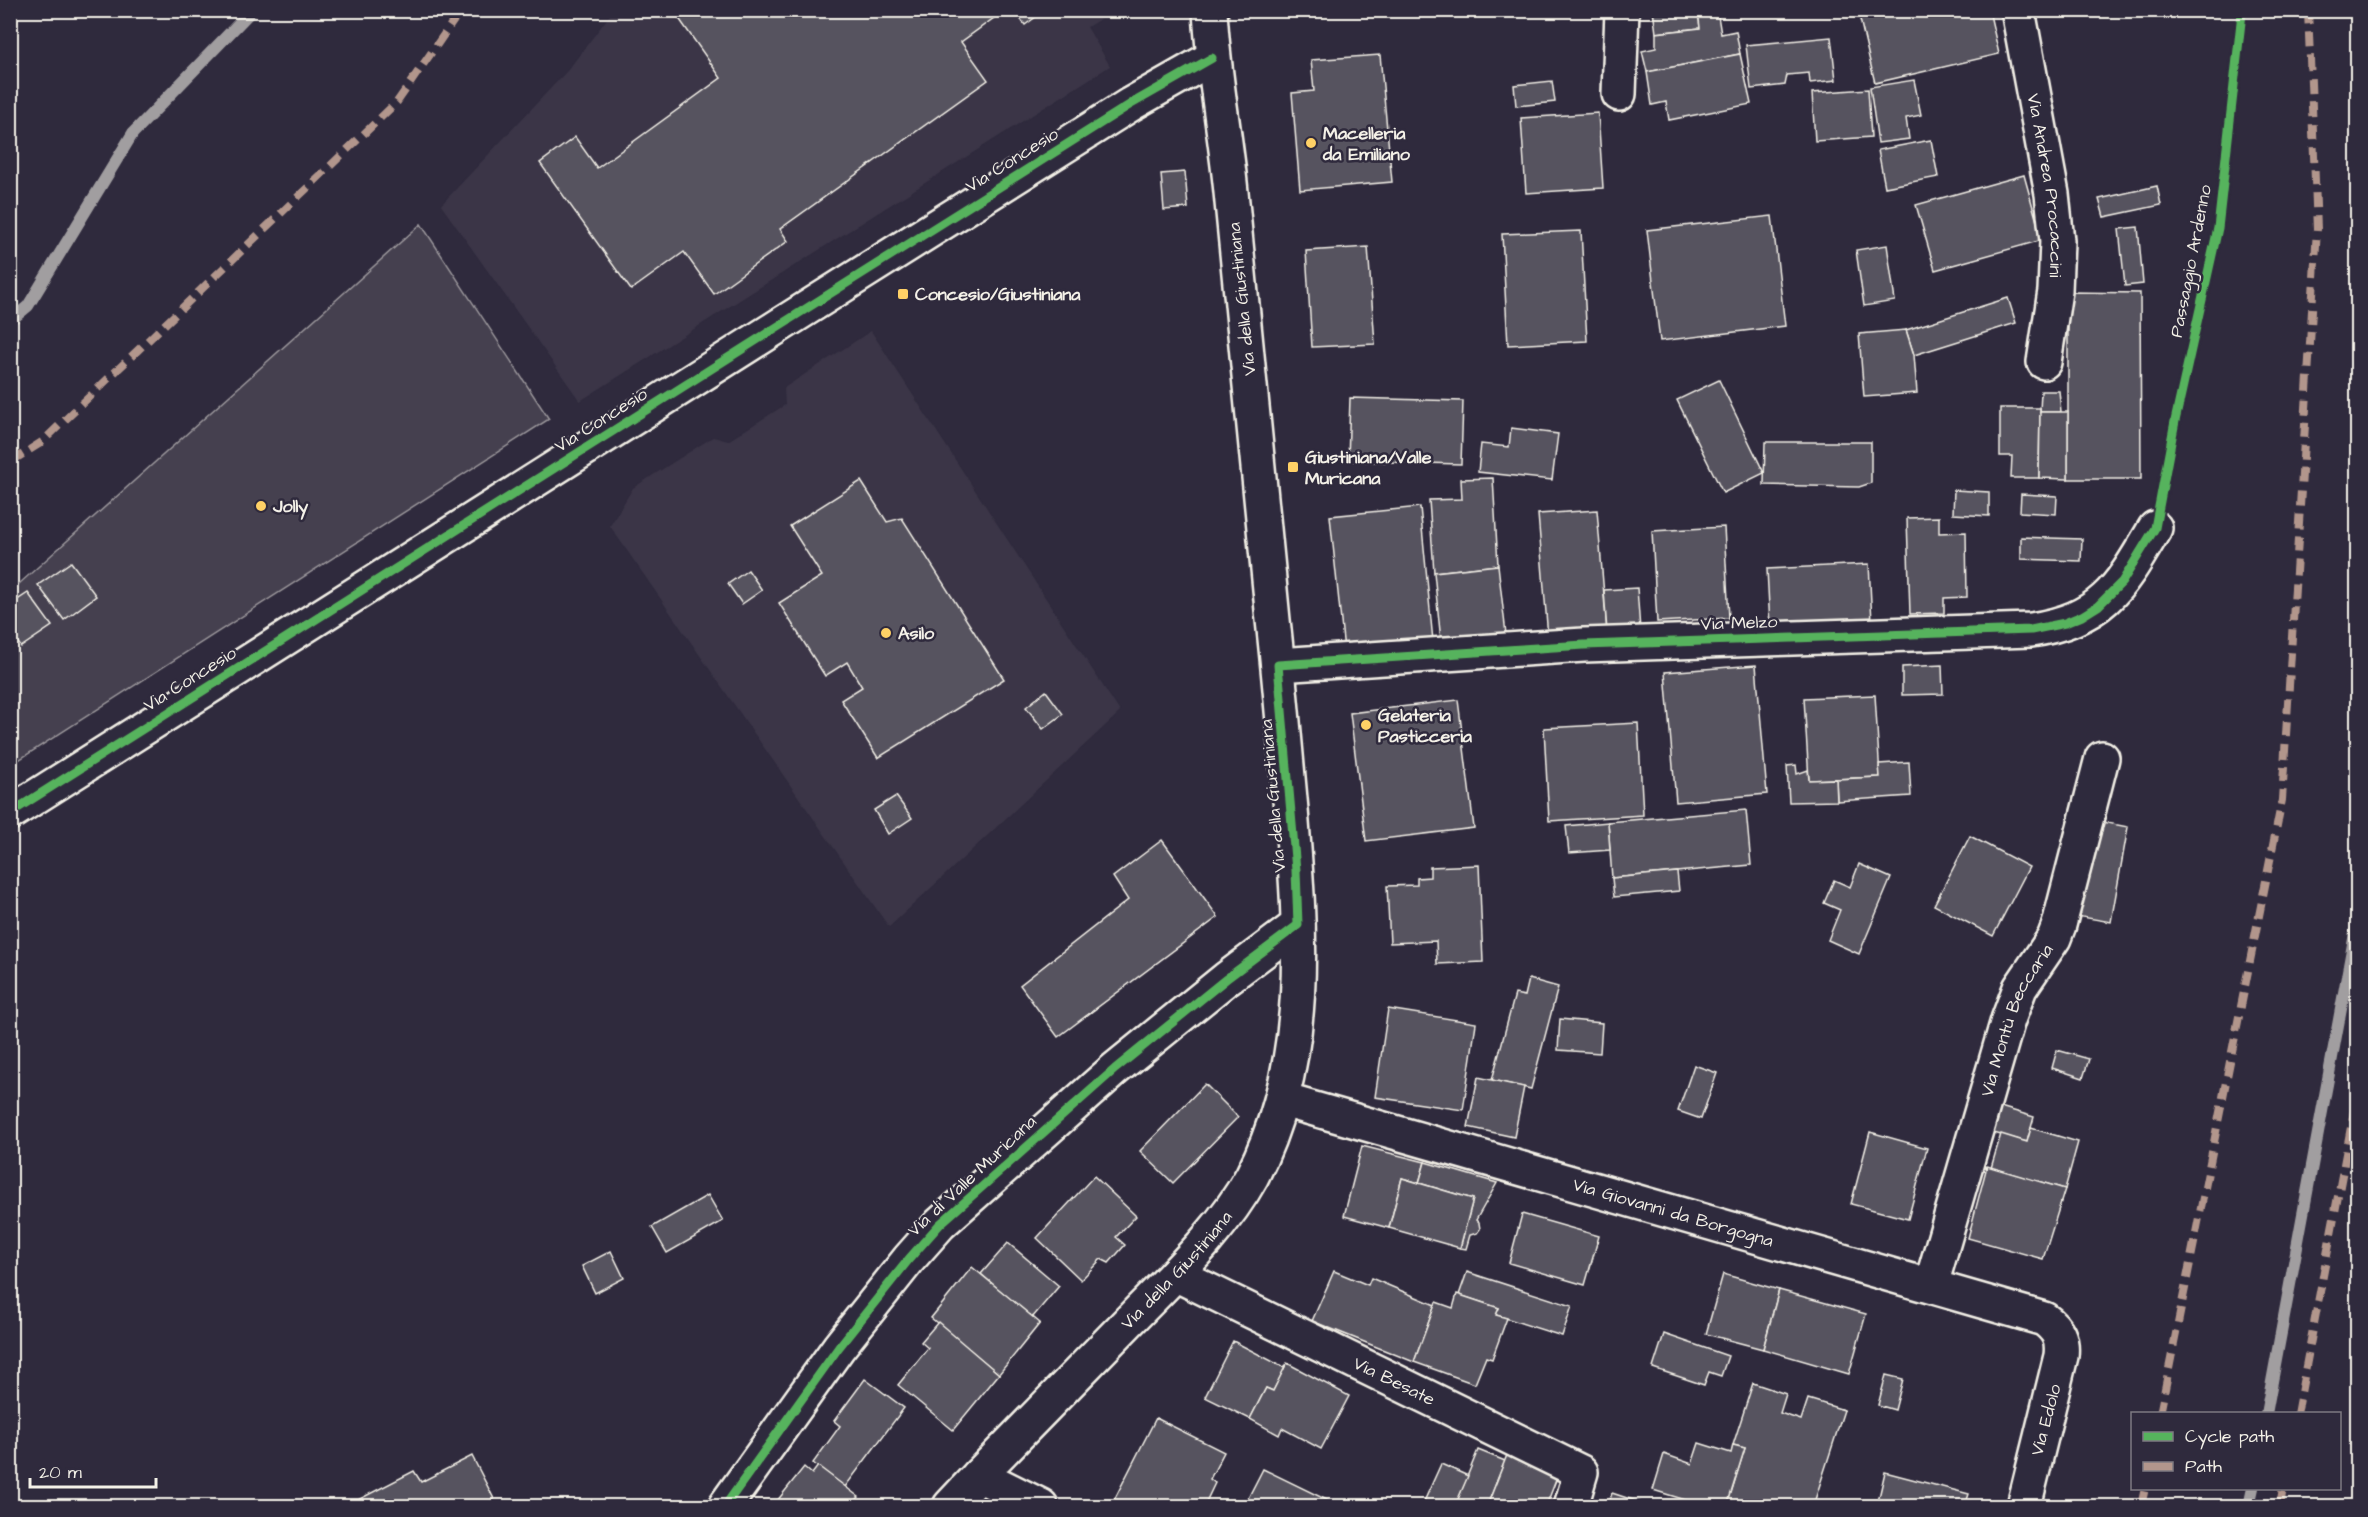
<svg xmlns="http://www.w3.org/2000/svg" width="2368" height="1517" viewBox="0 0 2368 1517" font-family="'Architects Daughter',sans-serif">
<rect width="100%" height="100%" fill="#2f2a3d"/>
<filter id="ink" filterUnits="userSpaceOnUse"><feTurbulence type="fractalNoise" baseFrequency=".0167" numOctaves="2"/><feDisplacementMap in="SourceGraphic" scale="12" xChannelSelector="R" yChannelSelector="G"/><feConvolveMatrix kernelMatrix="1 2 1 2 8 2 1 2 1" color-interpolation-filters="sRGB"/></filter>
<g filter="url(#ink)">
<g fill="#3b3647">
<path d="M 613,11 L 1113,11 L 1087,27 L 1110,66 L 580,401 L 441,205 L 568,70 Z"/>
<path d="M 871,331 L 1120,712 L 889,927 L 610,526 L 633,488 L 713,437 L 728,441 L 785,405 L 784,388 Z"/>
</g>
<path fill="#454050" stroke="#9c989c" stroke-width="1.5" d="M 421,224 L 549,419 L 11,765 L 10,592 Z"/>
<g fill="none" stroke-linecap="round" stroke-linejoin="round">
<g stroke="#a19ea0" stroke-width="12">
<path d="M 10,321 L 28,306 L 133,133 L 252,10"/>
<path d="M 2266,1414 L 2358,917"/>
<path d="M 2249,1506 L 2253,1488"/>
</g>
</g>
<g fill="#56525f" stroke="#f4f1e8" stroke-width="1.5">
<path d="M 673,10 L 1005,10 L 961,42 L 988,80 L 780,229 L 788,241 L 714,294 L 684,252 L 631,290 L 540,163 L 575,137 L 597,168 L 721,78 Z"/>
<path d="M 1014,10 L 1045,10 L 1025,25 Z"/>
<path d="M 1653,10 L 1698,10 L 1700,28 L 1656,33 Z"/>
<path d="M 1698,10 L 1717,10 L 1721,34 L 1736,31 L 1740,54 L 1647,72 L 1642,51 L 1656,48 L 1656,33 L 1700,28 Z"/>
<path d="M 1876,10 L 1989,10 L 1999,54 L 1875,83 L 1859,15 Z"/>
<path d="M 1831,37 L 1836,80 L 1810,83 L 1809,73 L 1787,75 L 1785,85 L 1751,89 L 1746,45 Z"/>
<path d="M 1740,54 L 1751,104 L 1669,120 L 1666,102 L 1652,105 L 1647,72 Z"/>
<path d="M 1380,55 L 1392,182 L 1300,190 L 1292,93 L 1314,91 L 1311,60 Z"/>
<path d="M 1914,80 L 1921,115 L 1906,118 L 1909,139 L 1878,143 L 1870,87 Z"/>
<path d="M 1552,81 L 1555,102 L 1516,106 L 1514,85 Z"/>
<path d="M 1868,89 L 1871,137 L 1815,141 L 1812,93 Z"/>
<path d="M 1598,113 L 1603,188 L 1526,193 L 1521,118 Z"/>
<path d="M 1931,140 L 1938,177 L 1885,187 L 1878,150 Z"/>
<path d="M 1185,172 L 1188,208 L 1164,210 L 1161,174 Z"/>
<path d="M 2024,175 L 2042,240 L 1935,270 L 1916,205 Z"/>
<path d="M 2157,186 L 2161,205 L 2104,217 L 2099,199 Z"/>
<path d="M 1772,216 L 1785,326 L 1660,341 L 1647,230 Z"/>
<path d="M 2138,227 L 2143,284 L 2125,286 L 2119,229 Z"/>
<path d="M 1581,231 L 1587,341 L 1508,345 L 1502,234 Z"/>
<path d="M 1887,245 L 1895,301 L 1864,306 L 1856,250 Z"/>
<path d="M 1368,247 L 1375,344 L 1312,347 L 1306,251 Z"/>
<path d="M 2068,292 L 2140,293 L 2141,479 L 2068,479 Z"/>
<path d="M 2008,298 L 2016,323 L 1914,355 L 1906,330 Z"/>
<path d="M 1906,330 L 1914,355 L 1917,393 L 1864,397 L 1859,334 Z"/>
<path d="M 1719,380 L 1764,473 L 1723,493 L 1677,400 Z"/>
<path d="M 2041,391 L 2059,391 L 2061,412 L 2040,412 Z"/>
<path d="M 1350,398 L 1463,401 L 1461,464 L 1348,461 Z"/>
<path d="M 2000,408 L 2040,408 L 2039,478 L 2011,478 L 2012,456 L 2000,456 Z"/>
<path d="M 2040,412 L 2068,412 L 2068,479 L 2039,478 Z"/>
<path d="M 1511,428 L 1558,434 L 1552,480 L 1478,472 L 1481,444 L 1509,447 Z"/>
<path d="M 1765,442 L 1871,442 L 1871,483 L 1859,487 L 1764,485 Z"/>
<path d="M 1493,478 L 1498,565 L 1434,572 L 1429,500 L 1462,499 L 1461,479 Z"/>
<path d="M 861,481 L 887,522 L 902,518 L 1004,679 L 878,758 L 841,700 L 862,687 L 847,662 L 825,676 L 779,603 L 822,576 L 790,526 Z"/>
<path d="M 1954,490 L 1989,492 L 1989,516 L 1953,514 Z"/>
<path d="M 2021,494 L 2057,496 L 2056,514 L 2020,512 Z"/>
<path d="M 1420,507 L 1433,641 L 1344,650 L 1330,516 Z"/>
<path d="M 1597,510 L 1607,632 L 1548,637 L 1538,514 Z"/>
<path d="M 1939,517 L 1939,533 L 1966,532 L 1967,597 L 1944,598 L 1944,613 L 1910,614 L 1907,518 Z"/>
<path d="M 1724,527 L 1729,618 L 1657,622 L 1652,531 Z"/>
<path d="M 2021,537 L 2082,539 L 2081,561 L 2021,559 Z"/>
<path d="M 71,562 L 96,596 L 64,620 L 38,585 Z"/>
<path d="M 1869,564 L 1872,622 L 1770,626 L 1767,569 Z"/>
<path d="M 1498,565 L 1506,634 L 1441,641 L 1434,572 Z"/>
<path d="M 748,570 L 762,590 L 742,604 L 728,584 Z"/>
<path d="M 1637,588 L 1640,630 L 1607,632 L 1604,590 Z"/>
<path d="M 28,593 L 52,626 L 21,647 L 10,631 L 10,605 Z"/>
<path d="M 1756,665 L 1767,794 L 1676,802 L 1665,672 Z"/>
<path d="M 1942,665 L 1943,694 L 1902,695 L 1902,667 Z"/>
<path d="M 1046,691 L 1063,714 L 1043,729 L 1026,707 Z"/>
<path d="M 1875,695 L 1880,777 L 1809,780 L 1804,698 Z"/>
<path d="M 1458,700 L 1474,828 L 1366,841 L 1350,713 Z"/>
<path d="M 1638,723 L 1643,815 L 1549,821 L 1544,728 Z"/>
<path d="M 1909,762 L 1911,796 L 1837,801 L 1836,779 L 1880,777 L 1879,764 Z"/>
<path d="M 1796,765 L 1797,774 L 1808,770 L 1809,780 L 1836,779 L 1837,801 L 1789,802 L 1787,766 Z"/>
<path d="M 896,796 L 912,818 L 888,834 L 874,810 Z"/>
<path d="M 1746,810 L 1751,865 L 1612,878 L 1608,822 Z"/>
<path d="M 2097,821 L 2128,827 L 2111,922 L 2070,915 L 2074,892 L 2084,894 Z"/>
<path d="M 1608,822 L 1610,850 L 1569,853 L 1566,826 Z"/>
<path d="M 1970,836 L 2029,867 L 1993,936 L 1934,905 Z"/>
<path d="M 1162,840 L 1218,917 L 1058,1037 L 1020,985 L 1128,900 L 1113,877 Z"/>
<path d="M 1859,864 L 1891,878 L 1859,954 L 1828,940 L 1840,910 L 1824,903 L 1834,880 L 1850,887 Z"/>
<path d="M 1479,865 L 1483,962 L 1437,964 L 1436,941 L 1390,943 L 1387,886 L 1417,885 L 1417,878 L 1430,877 L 1430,867 Z"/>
<path d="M 1677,872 L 1679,891 L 1614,897 L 1612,878 Z"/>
<path d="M 1529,979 L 1558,987 L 1531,1089 L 1492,1080 L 1515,994 L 1525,996 Z"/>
<path d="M 1388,1009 L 1476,1023 L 1463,1110 L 1375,1097 Z"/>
<path d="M 1560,1019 L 1602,1023 L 1600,1053 L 1558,1050 Z"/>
<path d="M 2057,1050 L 2089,1059 L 2083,1078 L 2052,1068 Z"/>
<path d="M 1694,1065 L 1717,1073 L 1701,1119 L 1678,1111 Z"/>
<path d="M 1478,1077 L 1524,1087 L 1514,1137 L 1468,1127 Z"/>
<path d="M 1205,1084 L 1238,1117 L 1173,1183 L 1140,1151 Z"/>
<path d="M 1997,1106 L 2034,1117 L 2027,1142 L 1990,1132 Z"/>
<path d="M 2031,1128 L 2078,1142 L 2065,1189 L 1991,1168 L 2001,1134 L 2027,1142 Z"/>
<path d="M 1870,1132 L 1927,1148 L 1908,1219 L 1851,1204 Z"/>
<path d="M 1362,1146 L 1425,1162 L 1419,1183 L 1402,1178 L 1389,1228 L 1344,1216 Z"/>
<path d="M 1425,1162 L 1497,1183 L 1476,1220 L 1479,1223 L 1480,1229 L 1477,1233 L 1470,1235 L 1466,1249 L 1460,1248 L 1473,1199 L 1419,1183 Z"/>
<path d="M 1987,1166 L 2065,1189 L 2043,1259 L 1968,1238 Z"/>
<path d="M 1094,1176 L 1136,1216 L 1116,1237 L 1125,1245 L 1109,1263 L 1101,1259 L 1081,1280 L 1037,1238 Z"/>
<path d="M 1402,1178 L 1473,1199 L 1460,1248 L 1389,1228 Z"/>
<path d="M 708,1195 L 723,1221 L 667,1253 L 652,1227 Z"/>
<path d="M 1522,1214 L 1599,1236 L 1585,1285 L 1509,1263 Z"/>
<path d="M 1008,1243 L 1059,1286 L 1032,1318 L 981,1274 Z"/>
<path d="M 611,1251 L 624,1278 L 595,1293 L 582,1266 Z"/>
<path d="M 972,1267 L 1040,1323 L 999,1374 L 931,1318 Z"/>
<path d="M 1334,1271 L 1368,1285 L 1371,1278 L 1435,1305 L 1414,1362 L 1312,1321 Z"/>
<path d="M 1467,1272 L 1572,1306 L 1562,1336 L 1496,1315 L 1499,1308 L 1459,1295 Z"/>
<path d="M 1723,1274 L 1779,1290 L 1763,1349 L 1706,1334 Z"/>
<path d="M 1779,1290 L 1866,1314 L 1849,1374 L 1763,1349 Z"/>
<path d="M 1457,1294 L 1499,1308 L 1496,1315 L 1507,1318 L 1492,1359 L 1486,1357 L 1475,1384 L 1414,1362 L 1436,1302 L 1453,1308 Z"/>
<path d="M 938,1322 L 999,1374 L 953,1430 L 898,1385 L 928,1348 L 921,1342 Z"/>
<path d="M 1664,1334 L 1728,1356 L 1721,1376 L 1709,1372 L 1704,1385 L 1653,1368 Z"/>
<path d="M 1233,1341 L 1285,1368 L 1273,1391 L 1266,1388 L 1250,1419 L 1205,1397 Z"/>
<path d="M 1287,1363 L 1349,1396 L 1321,1449 L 1282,1428 L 1279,1435 L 1250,1419 L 1266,1388 L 1273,1391 Z"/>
<path d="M 1886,1375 L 1903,1379 L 1895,1410 L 1878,1405 Z"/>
<path d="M 865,1379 L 904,1408 L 845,1487 L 813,1463 L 840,1426 L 834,1421 Z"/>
<path d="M 1753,1383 L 1786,1394 L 1780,1413 L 1801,1420 L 1808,1399 L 1844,1410 L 1813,1506 L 1727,1505 L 1745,1448 L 1733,1445 Z"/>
<path d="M 1156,1418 L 1224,1452 L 1210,1479 L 1215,1483 L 1204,1506 L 1197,1503 L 1196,1506 L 1111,1506 Z"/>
<path d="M 1699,1443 L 1731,1453 L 1733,1445 L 1745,1448 L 1727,1506 L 1705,1506 L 1653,1490 L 1664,1454 L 1692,1464 Z"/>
<path d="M 1478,1450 L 1505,1461 L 1487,1506 L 1455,1506 Z"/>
<path d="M 1507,1455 L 1558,1475 L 1546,1506 L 1487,1506 Z"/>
<path d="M 472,1456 L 494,1499 L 486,1503 L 487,1506 L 354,1506 L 352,1503 L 414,1471 L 421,1482 Z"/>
<path d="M 1441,1464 L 1468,1476 L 1455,1506 L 1422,1506 Z"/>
<path d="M 818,1466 L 859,1497 L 851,1506 L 773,1506 L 804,1467 L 812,1474 Z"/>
<path d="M 1263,1469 L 1329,1501 L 1326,1506 L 1244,1506 Z"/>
<path d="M 1885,1472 L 1969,1494 L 1965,1506 L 1877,1506 Z"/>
<path d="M 1612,1493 L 1645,1504 L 1644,1506 L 1608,1506 Z"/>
</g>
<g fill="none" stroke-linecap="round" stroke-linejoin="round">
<g stroke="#f4f1e8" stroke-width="38">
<g id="street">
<path id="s1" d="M 2018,10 L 2052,194 L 2057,241 L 2055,291 L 2044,362"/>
<path d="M 1619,94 L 1622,10"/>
<path d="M 1278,665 L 1584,645 L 2031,630 C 2104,619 2120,587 2155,528"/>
<path id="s2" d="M 1283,1100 L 2044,1319 C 2058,1329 2063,1339 2061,1356 L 2024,1506"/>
<path id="s3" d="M 1175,1274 L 1581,1472 L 1571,1506"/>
<path id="s4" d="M 1931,1285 L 2008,1020 L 2020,988 L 2054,938 L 2059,925 L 2102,758"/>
<path d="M 979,1475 L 1041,1506"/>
<path d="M 725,1506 L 839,1347 L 909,1259 L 940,1224 L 1115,1069 L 1226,979 L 1298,925"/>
</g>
</g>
<g stroke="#f4f1e8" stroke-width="38">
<g id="secondary">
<path d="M 10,813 L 777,327 L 1131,104 L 1212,58"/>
<path id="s5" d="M 950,1506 L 979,1475 C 1031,1422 1083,1369 1134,1316 C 1176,1273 1223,1229 1252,1176 C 1311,1062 1301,933 1291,810 C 1285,746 1280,683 1273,620 C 1259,477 1246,334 1231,192 C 1225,131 1213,72 1210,10"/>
</g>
</g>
<path stroke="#f4f1e8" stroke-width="4" stroke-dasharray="4.5 4.5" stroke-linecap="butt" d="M 2163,490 L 2218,228 L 2242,13 L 2258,10"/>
<use href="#street" stroke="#2f2a3d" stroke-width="33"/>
<use href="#secondary" stroke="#2f2a3d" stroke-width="33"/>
<g stroke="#b2968c" stroke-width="8" stroke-dasharray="15 8" stroke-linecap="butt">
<path d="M 10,462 L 42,442 L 397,102 L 461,10"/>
<path d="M 2160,1414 L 2282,800 L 2317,229 L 2308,10"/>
<path d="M 2297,1414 L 2358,1090"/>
<path d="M 2141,1506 L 2145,1488"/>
<path d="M 2280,1506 L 2283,1488"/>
</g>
<g stroke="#2f2a3d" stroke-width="13">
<g id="cycleway">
<path d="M 10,813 L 777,327 L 1131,104 L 1212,58"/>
<path d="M 725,1506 L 839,1347 L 909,1259 L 940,1224 L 1115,1069 L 1226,979 L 1298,925 L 1296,870 L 1278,665 L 1584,645 L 2031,630 L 2065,623 L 2082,616 L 2098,606 L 2122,582 L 2155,528 L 2175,421 L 2218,228 L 2242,13 L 2258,10"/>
</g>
</g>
<use href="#cycleway" stroke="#56b35d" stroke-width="9"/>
</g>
</g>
<g fill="#ffd166" stroke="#2f2a3d" stroke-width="2">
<circle cx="1311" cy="143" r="6"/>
<rect x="897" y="288" width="12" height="12" rx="3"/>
<rect x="1287" y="461" width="12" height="12" rx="3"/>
<circle cx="261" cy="506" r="6"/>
<circle cx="886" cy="633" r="6"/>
<circle cx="1366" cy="725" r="6"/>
</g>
<g text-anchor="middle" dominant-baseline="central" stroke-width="5" stroke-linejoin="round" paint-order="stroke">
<g font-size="18" font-weight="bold" fill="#f4f1e8" stroke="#2f2a3d" text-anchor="start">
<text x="1323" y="133">Macelleria<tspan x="1323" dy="21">da Emiliano</tspan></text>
<text x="915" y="294">Concesio/Giustiniana</text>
<text x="1305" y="457">Giustiniana/Valle<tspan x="1305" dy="21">Muricana</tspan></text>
<text x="273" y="506">Jolly</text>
<text x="898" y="633">Asilo</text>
<text x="1378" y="715">Gelateria<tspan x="1378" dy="21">Pasticceria</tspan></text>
</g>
<g font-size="18" fill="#f4f1e8" stroke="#2f2a3d">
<text transform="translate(1012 160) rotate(-32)">Via Concesio</text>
<text stroke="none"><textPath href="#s1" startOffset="178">Via Andrea Procaccini</textPath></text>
<text transform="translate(2191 261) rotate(-79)">Passaggio Ardenno</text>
<text transform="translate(1242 299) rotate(-96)">Via della Giustiniana</text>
<text transform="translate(601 420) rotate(-32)">Via Concesio</text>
<text transform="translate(1739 623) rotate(-2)">Via Melzo</text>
<text transform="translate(190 679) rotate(-32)">Via Concesio</text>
<text transform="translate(1273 796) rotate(-95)">Via della Giustiniana</text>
<text stroke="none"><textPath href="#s4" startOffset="279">Via Montù Beccaria</textPath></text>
<text transform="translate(972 1176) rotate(-43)">Via di Valle Muricana</text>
<text stroke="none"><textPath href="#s2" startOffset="406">Via Giovanni da Borgogna</textPath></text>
<text stroke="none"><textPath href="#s5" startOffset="327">Via della Giustiniana</textPath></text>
<text stroke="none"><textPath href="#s3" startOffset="244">Via Besate</textPath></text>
<text transform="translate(2046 1420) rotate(-75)">Via Edolo</text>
</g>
</g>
<rect width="2368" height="1517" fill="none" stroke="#2f2a3d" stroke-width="36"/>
<rect x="18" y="18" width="2332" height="1481" fill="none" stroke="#f4f1e8" stroke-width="2" filter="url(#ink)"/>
<rect x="2131" y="1412" width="210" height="78" fill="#2f2a3d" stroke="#7e7a81" stroke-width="1.5"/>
<rect x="2143" y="1432" width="30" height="9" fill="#56b35d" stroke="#7e7a81" stroke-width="1.5"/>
<text x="2185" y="1442" font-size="18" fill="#f4f1e8">Cycle path</text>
<rect x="2143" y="1462" width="30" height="9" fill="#b2968c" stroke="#7e7a81" stroke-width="1.5"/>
<text x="2185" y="1472" font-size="18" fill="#f4f1e8">Path</text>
<path d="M30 1478v9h126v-9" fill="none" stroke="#f4f1e8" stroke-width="3"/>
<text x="39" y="1478" font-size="18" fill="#f4f1e8" stroke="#2f2a3d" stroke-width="4.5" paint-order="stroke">20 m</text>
</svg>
